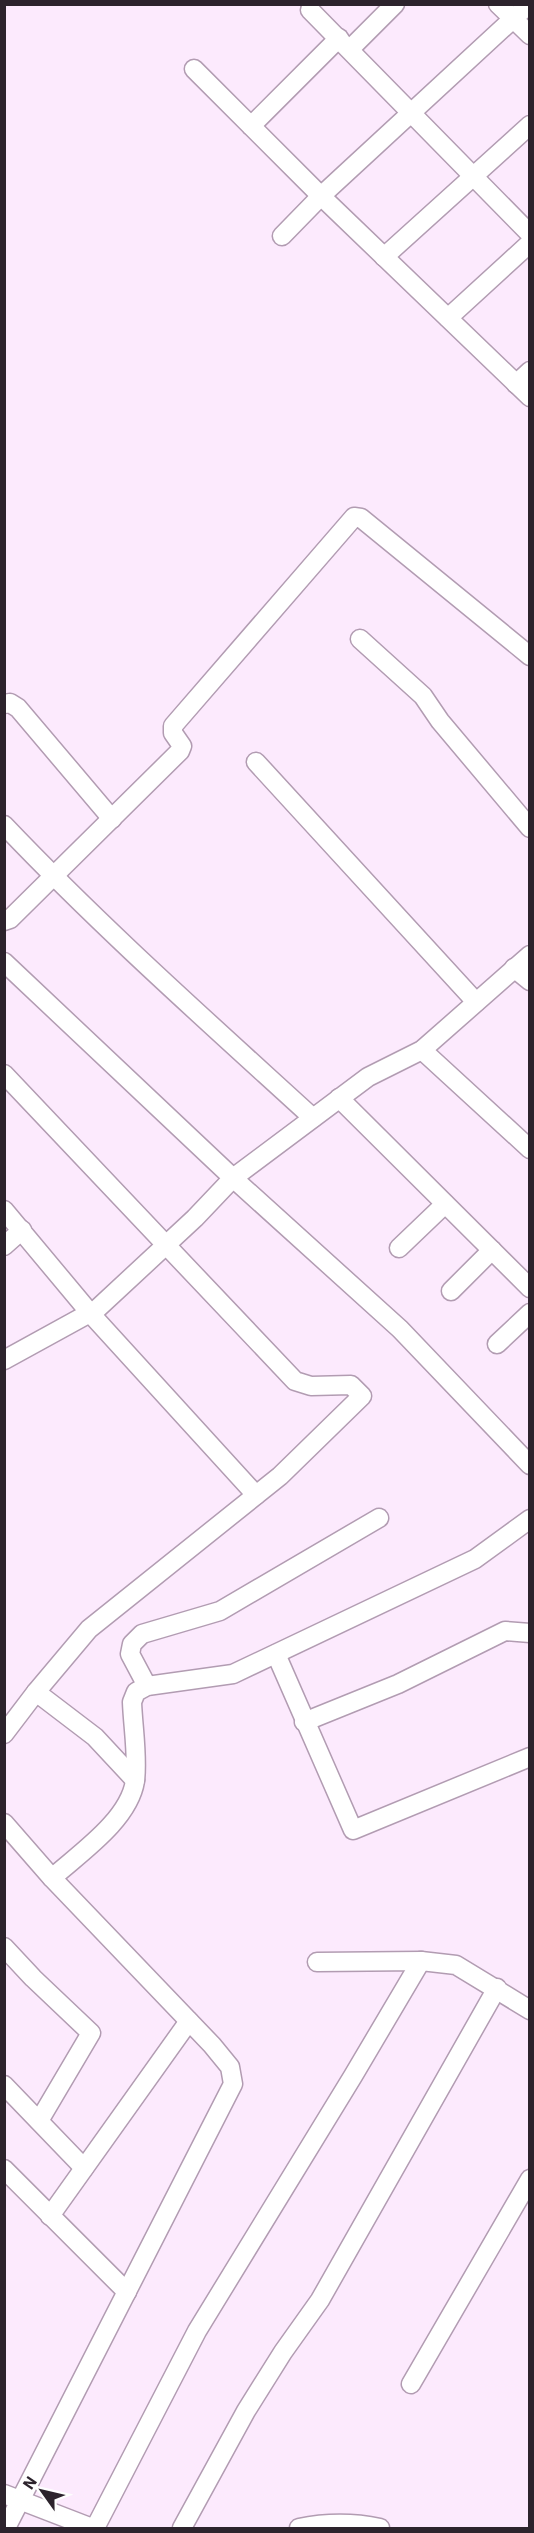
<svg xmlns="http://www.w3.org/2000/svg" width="534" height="2533" viewBox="0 0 534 2533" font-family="'IBM Plex Sans',sans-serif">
<rect width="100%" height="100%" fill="#fceafd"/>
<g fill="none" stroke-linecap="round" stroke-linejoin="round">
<g stroke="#b29cb2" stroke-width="21">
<g id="minor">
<path d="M 498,4 L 530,35"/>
<path d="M 310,10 L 530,234"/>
<path d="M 350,49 L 395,4"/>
<path d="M 194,69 L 321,196 L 530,397"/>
<path d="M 251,126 L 339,38"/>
<path d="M 282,236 L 321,196 L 529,4"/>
<path d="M 384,257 L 530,125"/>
<path d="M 448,318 L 530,243"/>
<path d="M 516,384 L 530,371"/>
<path d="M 360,639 L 423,696 L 440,721 L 530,828"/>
<path d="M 4,704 L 10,703 L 18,708 L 112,819"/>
<path d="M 256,762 L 476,1002"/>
<path d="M 4,825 C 102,928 208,1022 313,1118"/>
<path d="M 4,921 L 10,919 L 180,751 L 182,746 L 173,733 L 173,726 L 354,517 L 361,518 L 530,656"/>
<path d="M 4,962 L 233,1178 L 400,1329 L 530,1465"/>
<path d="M 514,968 L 530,981"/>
<path d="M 422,1050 L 530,1149"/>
<path d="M 4,1074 L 295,1381 L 311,1386 L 351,1385 L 362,1396 L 280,1476 L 89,1629 L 36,1692 L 4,1734"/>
<path d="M 339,1098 L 530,1288"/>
<path d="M 4,1210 L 90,1313 L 256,1495"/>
<path d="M 4,1246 L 22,1230"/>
<path d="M 399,1248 L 445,1204"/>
<path d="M 451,1291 L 492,1250"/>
<path d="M 497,1344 L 530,1313"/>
<path d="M 4,1360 L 97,1309 L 195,1218 L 233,1178 L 368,1077 L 422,1050 L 530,955"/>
<path d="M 276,1654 L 353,1830 L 530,1757"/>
<path d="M 147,1686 L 130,1654 L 132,1644 L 142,1634 L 220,1611 L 379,1518"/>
<path d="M 36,1692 L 95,1737 L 135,1780"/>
<path d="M 304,1722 L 398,1684 L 505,1631 L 530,1633"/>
<path d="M 4,1823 L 52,1878 L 212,2045 L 230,2067 L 233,2084 L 6,2528"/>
<path d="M 52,1878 C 80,1853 129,1820 135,1781 C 138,1756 133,1728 132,1702 L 136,1692 L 147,1686 L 233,1674 L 475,1559 L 530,1519"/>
<path d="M 4,1947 L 33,1978 L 91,2033 L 39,2121"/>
<path d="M 317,1962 L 421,1961 L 456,1965 L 530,2010"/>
<path d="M 4,2085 L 84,2168"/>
<path d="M 4,2169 L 127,2292"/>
<path d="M 50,2216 L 189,2021"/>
<path d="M 411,2384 L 530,2179"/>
<path d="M 4,2494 L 92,2528"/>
<path d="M 95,2528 L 197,2331 L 353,2076 L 421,1961"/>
<path d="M 182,2528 L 246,2411 L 283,2352 L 320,2300 L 497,1988"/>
<path d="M 299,2528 C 328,2522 352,2522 380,2528"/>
</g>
</g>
<use href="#minor" stroke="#fff" stroke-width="18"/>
</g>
<rect width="534" height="2533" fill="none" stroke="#2c232c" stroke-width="12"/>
<g transform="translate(42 2491) rotate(304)" stroke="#fefefe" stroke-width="4.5" paint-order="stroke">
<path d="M0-4.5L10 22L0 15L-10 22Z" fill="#2c232c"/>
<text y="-9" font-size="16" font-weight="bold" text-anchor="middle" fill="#2c232c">N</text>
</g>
</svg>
